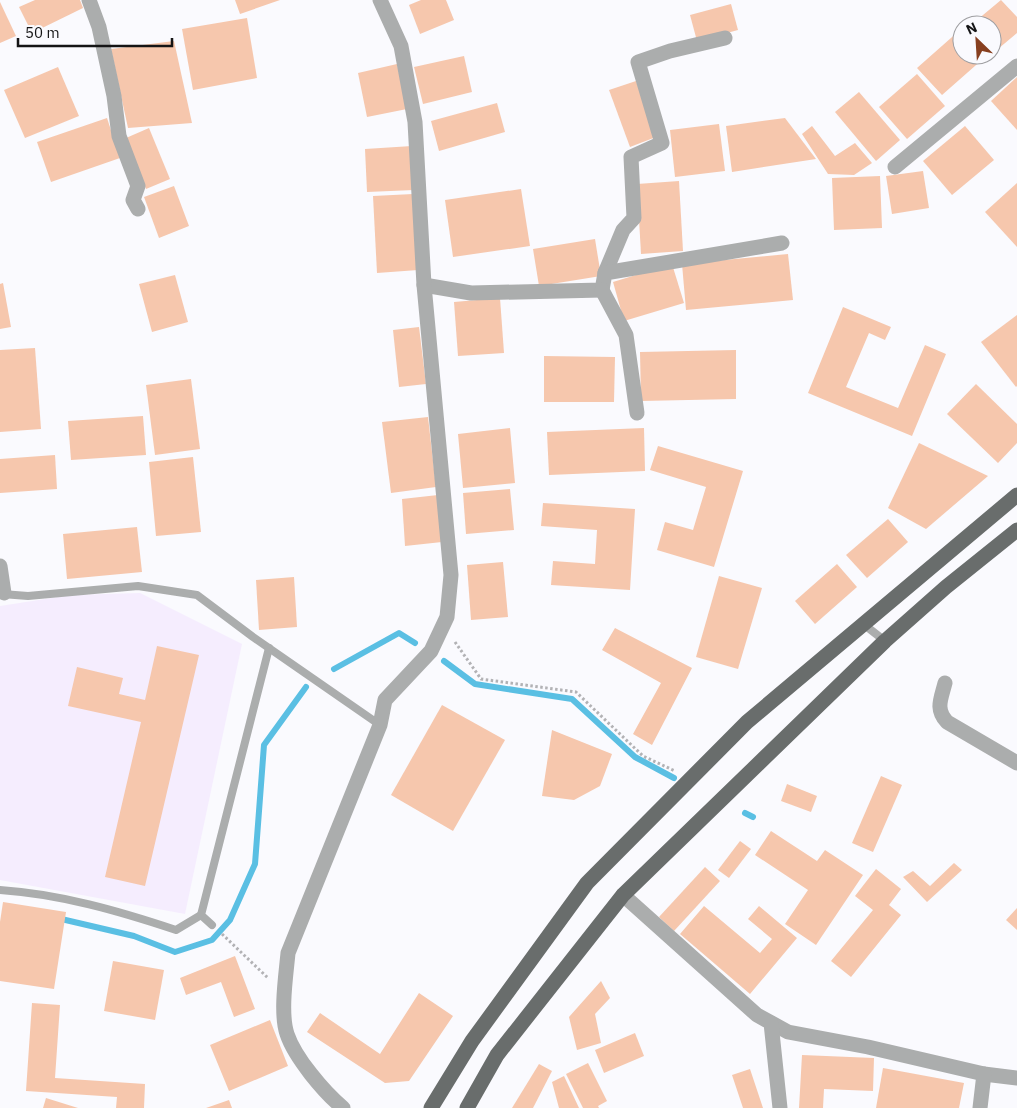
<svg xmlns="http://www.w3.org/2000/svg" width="1017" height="1108" viewBox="0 0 1017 1108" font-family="'IBM Plex Sans',sans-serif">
<rect width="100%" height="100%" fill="#fafafe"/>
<path fill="#f5edfe" d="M 140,593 L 242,644 L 185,914 L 0,880 L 0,606 L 71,595 Z"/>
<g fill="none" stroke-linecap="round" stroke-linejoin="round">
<g stroke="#5abfe3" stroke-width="6">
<path d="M 444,661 L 475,684 L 572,699 L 635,757 L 674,778"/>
<path d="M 334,669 L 399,633 L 415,643"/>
<path d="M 745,813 L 753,817"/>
<path d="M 57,918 L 134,936 L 175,952 L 212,940 L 230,920 L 255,864 L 264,745 L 306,687"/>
</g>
</g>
<g fill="#f6c7ad">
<path d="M 35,0 L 80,0 L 83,8 L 32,33 L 19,7 Z"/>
<path d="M 235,0 L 280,0 L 240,14 Z"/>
<path d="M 421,0 L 446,0 L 454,20 L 420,34 L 409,5 Z"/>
<path d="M 1001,0 L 1017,17 L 1017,33 L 992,54 L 992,25 L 971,25 Z"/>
<path d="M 0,2 L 16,36 L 0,43 Z"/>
<path d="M 731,4 L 738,30 L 697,41 L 690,15 Z"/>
<path d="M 247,18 L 257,78 L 193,90 L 182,29 Z"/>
<path d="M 960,30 L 962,33 L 962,55 L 982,55 L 984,58 L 942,95 L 917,68 Z"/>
<path d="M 174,41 L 192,123 L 128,128 L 111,49 Z"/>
<path d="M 464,56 L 472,92 L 423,104 L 414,67 Z"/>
<path d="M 397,64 L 407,109 L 367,117 L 358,73 Z"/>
<path d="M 58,67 L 79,116 L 25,138 L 4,90 Z"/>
<path d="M 917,74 L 945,106 L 907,139 L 879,107 Z"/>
<path d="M 1017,77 L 1017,130 L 991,101 Z"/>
<path d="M 636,81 L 656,137 L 630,147 L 609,90 Z"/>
<path d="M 859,92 L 900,140 L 876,161 L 835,112 Z"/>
<path d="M 497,103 L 505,132 L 439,151 L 431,121 Z"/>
<path d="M 107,118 L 120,158 L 51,182 L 37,142 Z"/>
<path d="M 785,118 L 816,159 L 732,172 L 726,126 Z"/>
<path d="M 719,124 L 725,171 L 675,177 L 670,130 Z"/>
<path d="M 812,126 L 835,156 L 855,143 L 872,163 L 854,175 L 828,174 L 802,134 Z"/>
<path d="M 965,126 L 994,160 L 952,195 L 923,161 Z"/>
<path d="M 149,128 L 170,179 L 146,189 L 126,138 Z"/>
<path d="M 412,146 L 414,190 L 367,192 L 365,149 Z"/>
<path d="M 923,171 L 929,208 L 892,214 L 886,176 Z"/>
<path d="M 880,176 L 882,228 L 834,230 L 832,178 Z"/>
<path d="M 679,181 L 683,251 L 641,254 L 637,184 Z"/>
<path d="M 1017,183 L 1017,247 L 985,212 Z"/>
<path d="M 174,186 L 189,226 L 159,238 L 144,197 Z"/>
<path d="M 521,189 L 530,246 L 453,257 L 445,200 Z"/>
<path d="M 413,194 L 418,270 L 377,273 L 373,196 Z"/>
<path d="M 595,239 L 601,276 L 539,286 L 533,249 Z"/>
<path d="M 788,254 L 793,300 L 686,310 L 682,264 Z"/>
<path d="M 672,264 L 684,303 L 624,321 L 613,282 Z"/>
<path d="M 175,275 L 188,322 L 152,332 L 139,284 Z"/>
<path d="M 3,283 L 11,327 L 0,329 L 0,284 Z"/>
<path d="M 500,298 L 504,353 L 458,356 L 454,302 Z"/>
<path d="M 843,307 L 891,327 L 885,340 L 869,333 L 846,387 L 898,408 L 925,345 L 946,354 L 912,436 L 808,393 Z"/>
<path d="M 1017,315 L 1017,386 L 1016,387 L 981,342 Z"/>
<path d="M 419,327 L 426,384 L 399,387 L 393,330 Z"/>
<path d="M 35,348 L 41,429 L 0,432 L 0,350 Z"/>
<path d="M 736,350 L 736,399 L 641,401 L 640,352 Z"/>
<path d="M 544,356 L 615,357 L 614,402 L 544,402 Z"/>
<path d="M 191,379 L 200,449 L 155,455 L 146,385 Z"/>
<path d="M 976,384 L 1017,424 L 1017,443 L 998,463 L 947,414 Z"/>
<path d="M 143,416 L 146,455 L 71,460 L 68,421 Z"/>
<path d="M 428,417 L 436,487 L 391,493 L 382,422 Z"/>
<path d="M 510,428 L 515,483 L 463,488 L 458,434 Z"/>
<path d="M 644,428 L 645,471 L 549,475 L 547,432 Z"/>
<path d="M 919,443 L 988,476 L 926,529 L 888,508 Z"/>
<path d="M 658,446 L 743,471 L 714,567 L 657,550 L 665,522 L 693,530 L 706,487 L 650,470 Z"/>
<path d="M 55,455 L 57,489 L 0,493 L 0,459 Z"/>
<path d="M 193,457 L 201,532 L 156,536 L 149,462 Z"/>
<path d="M 510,489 L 514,530 L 466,534 L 463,493 Z"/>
<path d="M 438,495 L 442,542 L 405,546 L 402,499 Z"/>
<path d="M 543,503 L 635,509 L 630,590 L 551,585 L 553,561 L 595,564 L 597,530 L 541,526 Z"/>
<path d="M 888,519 L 908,542 L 867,578 L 846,555 Z"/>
<path d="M 137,527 L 142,572 L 67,579 L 63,534 Z"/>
<path d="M 503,562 L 508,617 L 471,620 L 467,565 Z"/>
<path d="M 837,564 L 857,587 L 815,624 L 795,601 Z"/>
<path d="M 719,576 L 762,588 L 738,669 L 696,657 Z"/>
<path d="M 294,577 L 297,627 L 259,630 L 256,580 Z"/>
<path d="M 615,628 L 692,668 L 652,745 L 633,734 L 661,683 L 602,650 Z"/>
<path d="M 157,646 L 199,655 L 145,886 L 105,877 L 141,722 L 68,706 L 77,667 L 123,678 L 119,694 L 145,700 Z"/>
<path d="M 442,705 L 505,740 L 453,831 L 391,795 Z"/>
<path d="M 552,730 L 612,754 L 600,786 L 574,800 L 542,796 Z"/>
<path d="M 881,776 L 902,785 L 873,852 L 852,843 Z"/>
<path d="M 787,784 L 817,796 L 811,812 L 781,801 Z"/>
<path d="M 771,831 L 817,861 L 825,850 L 863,875 L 816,945 L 785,924 L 808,890 L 755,855 Z"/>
<path d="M 740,841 L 751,849 L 729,878 L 718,870 Z"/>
<path d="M 954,863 L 962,870 L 927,902 L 903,877 L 913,871 L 930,886 Z"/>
<path d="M 705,867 L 720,881 L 674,931 L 659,917 Z"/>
<path d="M 876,869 L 901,889 L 889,905 L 901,915 L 851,977 L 831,961 L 873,910 L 855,896 Z"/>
<path d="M 3,902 L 66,912 L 54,989 L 0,981 L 0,922 Z"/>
<path d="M 704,906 L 760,953 L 772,939 L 748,919 L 759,906 L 797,938 L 750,994 L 680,934 Z"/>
<path d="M 1017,908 L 1017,930 L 1006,920 Z"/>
<path d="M 235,956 L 255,1009 L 234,1017 L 221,982 L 186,995 L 180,978 Z"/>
<path d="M 113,961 L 164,970 L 155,1020 L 104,1011 Z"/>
<path d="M 601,981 L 610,998 L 595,1014 L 601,1043 L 577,1050 L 569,1017 Z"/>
<path d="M 419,993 L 453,1016 L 409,1081 L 385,1083 L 307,1032 L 320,1013 L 380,1054 Z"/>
<path d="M 32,1003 L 60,1005 L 55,1078 L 145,1084 L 144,1108 L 116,1108 L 117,1097 L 26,1091 Z"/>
<path d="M 270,1020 L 288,1066 L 229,1091 L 210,1045 Z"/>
<path d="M 635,1033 L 644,1056 L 604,1073 L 595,1050 Z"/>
<path d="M 802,1055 L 874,1058 L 873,1091 L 824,1089 L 823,1108 L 799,1108 Z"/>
<path d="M 588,1063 L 607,1101 L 598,1106 L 599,1108 L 583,1108 L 566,1074 Z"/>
<path d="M 539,1064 L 552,1071 L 533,1108 L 512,1108 Z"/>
<path d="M 883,1068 L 964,1083 L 959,1108 L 876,1108 Z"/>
<path d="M 750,1069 L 763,1108 L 743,1108 L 732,1075 Z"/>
<path d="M 564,1076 L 579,1108 L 559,1108 L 552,1082 Z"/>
<path d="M 46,1098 L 78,1108 L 43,1108 Z"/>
<path d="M 229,1100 L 232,1108 L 206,1108 Z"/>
</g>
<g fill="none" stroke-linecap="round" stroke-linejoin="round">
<g stroke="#b2b2b5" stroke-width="3" stroke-dasharray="2.5 2.5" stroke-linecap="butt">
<path d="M 455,642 L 481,679 L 576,692 L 643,756 L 675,771"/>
<path d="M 222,934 L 268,978"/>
</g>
<g stroke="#abadad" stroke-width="8">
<path d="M 2,594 L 28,596 L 138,586 L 197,595 L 253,637 L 380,725"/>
<path d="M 862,623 L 885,641"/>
<path d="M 0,890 C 60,894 119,911 176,930 L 201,915"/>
<path d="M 212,925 L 201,915 L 269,648"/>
</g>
<g stroke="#abadad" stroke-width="15">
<path d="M 89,0 L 99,27 L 114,96 L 119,136 L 138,186 L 133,200 L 138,209"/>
<path d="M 895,167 L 1017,66"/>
<path d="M 605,273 L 623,230 L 634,218 L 631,157 L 662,143 L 638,62 L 670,51 L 725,38"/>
<path d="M 424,285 L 471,293 L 602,290 L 605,273 L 782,243"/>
<path d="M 602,290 L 626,335 L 637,413"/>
<path d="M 0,566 L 4,593"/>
<path d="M 945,683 C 941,699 935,709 947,722 L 1017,763"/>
<path d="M 623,895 L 757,1015 L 788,1032 L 868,1047 L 984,1074 L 1017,1078"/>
<path d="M 771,1023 L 780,1108"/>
<path d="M 343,1108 C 324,1092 295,1058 287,1034 C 280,1013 286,975 288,953 L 380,725 L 385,700 L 431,651 L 447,617 L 451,575 L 424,285 L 415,122 L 401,46 L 380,0"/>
<path d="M 980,1108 L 984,1074"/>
</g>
<g stroke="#696d6c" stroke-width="15">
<path d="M 431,1108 L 472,1041 L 587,883 L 747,722 L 1017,495"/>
<path d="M 467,1108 L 497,1055 L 623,895 L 885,641 L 946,587 L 1017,530"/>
</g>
</g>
<g transform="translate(977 40) rotate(335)"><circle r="24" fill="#fafafe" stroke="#9e9ea1"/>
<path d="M0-4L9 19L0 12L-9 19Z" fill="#873f1f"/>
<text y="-8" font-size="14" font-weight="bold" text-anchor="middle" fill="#141415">N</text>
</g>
<path d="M18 38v8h154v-8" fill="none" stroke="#141415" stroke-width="2.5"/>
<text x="25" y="38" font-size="15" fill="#141415" stroke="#fafafe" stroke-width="4" paint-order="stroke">50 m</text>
</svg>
